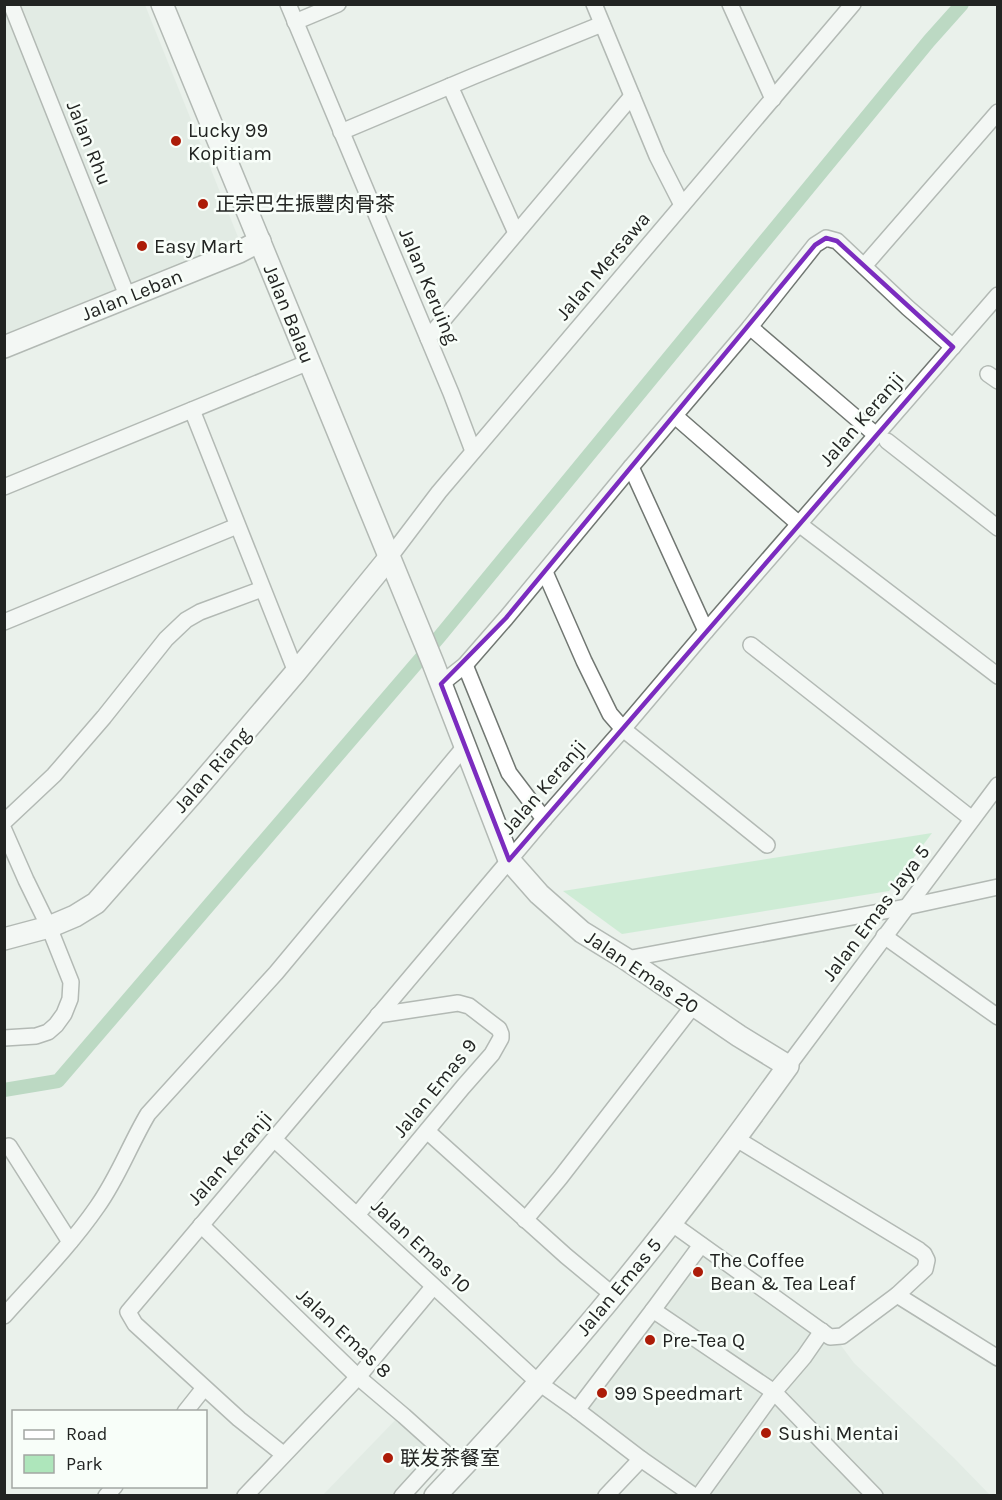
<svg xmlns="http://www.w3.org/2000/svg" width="1002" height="1500" viewBox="0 0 1002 1500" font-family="Karla,'Noto Sans SC',sans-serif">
<rect width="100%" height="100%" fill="#eaf1eb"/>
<g fill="#d9e5db">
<path d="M 5,5 L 145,5 L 246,257 L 5,355 Z"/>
<path d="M 702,1238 L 831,1332 L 854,1363 L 954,1458 L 990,1495 L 687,1495 L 571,1411 Z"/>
<path d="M 405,1410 L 449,1452 L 409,1495 L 322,1496 Z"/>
</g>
<path fill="#aee6bb" d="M 932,833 L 889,891 L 622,934 L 563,891 Z"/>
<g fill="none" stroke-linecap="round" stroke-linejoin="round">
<path stroke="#85bc93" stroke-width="14" d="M 4,1090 L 58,1081 L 440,636 L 929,41 L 962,4"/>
<g stroke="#717772" stroke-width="18">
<g id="street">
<path d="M 11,4 L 128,298"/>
<path d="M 288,4 L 451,393 L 473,451"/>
<path d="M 594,4 L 657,156 L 682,205"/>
<path d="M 730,4 L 773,99"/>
<path d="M 295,22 L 338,4"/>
<path d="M 450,86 L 516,233"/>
<path d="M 341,132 L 474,76 L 602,24"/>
<path d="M 864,266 L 998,112"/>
<path d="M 750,327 L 876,435"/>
<path d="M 428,338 L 632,96"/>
<path d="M 988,374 L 998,381"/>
<path d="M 192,410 L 296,672"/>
<path d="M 675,416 L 799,524 L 998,676"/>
<path d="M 887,441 L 998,528"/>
<path d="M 631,467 L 706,631"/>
<path d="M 4,487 L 309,362"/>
<path d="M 389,558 L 439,492 L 853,4"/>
<path d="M 545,572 L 584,661 L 610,714 L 623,729 L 767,845"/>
<path d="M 4,622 L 237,526"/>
<path d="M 751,645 L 972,819"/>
<path d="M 465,665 L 509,773 L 544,819"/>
<path d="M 441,684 L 465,665 L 506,618 L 631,467 L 750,327 L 815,245 L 826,238 L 837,241 L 908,308 L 953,347"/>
<path d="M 4,822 L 54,775 L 104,717 L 166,639 L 186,620 L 200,612 L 262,589"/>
<path d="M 4,830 L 26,880 L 49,927 L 71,982 L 70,999 L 64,1014 L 56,1025 L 48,1032 L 36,1036 L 4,1038"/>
<path d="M 884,936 L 998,1017"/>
<path d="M 626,959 L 906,907 L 998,887"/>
<path d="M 788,1066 L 998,785"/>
<path d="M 427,1131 L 566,1256 L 613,1295"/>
<path d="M 275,1140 L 539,1383 L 577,1410 L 641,1459 L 694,1496"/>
<path d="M 9,1146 L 70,1242"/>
<path d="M 357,1215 L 463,1087 L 492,1054 L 501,1038 L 501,1034 L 499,1029 L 469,1006 L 458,1003 L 378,1015"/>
<path d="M 525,1220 L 560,1178 L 693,1006"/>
<path d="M 671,1223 L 830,1337 L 842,1336 L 897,1295 L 925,1269 L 927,1260 L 924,1254 L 919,1250 L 735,1138"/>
<path d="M 201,1225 L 358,1377 L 404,1416 L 443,1451 L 460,1470"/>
<path d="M 897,1295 L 998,1358"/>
<path d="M 653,1310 L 774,1392 L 875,1496"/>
<path d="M 4,1316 C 36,1280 70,1246 97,1207 C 118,1178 130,1144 148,1114 L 276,973 L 466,745"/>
<path d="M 577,1410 L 653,1310 L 701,1245"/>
<path d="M 185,1412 L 204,1388"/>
<path d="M 283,1454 L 239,1419 L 135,1324 L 128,1312 L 544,819 L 623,729 L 706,631 L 998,295"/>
<path d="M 106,1496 L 115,1486"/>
<path d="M 245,1496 L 358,1377 L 433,1287"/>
<path d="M 402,1496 L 443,1451"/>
<path d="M 606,1496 L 641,1459"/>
<path d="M 699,1496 L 774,1392 L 804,1357 L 822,1331"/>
</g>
</g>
<g stroke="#717772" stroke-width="24">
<g id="secondary">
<path d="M 162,4 L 433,663 L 509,860 L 539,894 L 582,932 L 626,959 L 739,1036 L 788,1066 C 750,1119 711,1172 671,1223 C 597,1318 518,1409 435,1496"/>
<path d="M 4,347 L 239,252 L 260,241"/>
<path d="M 4,939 L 49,927 L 75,916 L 96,903 L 193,793 L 296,672 L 389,558"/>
</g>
</g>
<use href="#street" stroke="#fff" stroke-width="15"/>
<use href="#secondary" stroke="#fff" stroke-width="21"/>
</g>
<path d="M0 0H1002V1500H0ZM 826,238 L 837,241 L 953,347 L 509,860 L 441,684 L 506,618 L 815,245 Z" fill="#eaf1eb" fill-opacity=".55" fill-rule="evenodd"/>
<path fill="none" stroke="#7b2cbf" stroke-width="4.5" stroke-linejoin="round" d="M 826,238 L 837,241 L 953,347 L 509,860 L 441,684 L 506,618 L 815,245 Z"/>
<g fill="#ac1c08" stroke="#f8fef9" stroke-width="2">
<circle cx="176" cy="141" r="6"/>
<circle cx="203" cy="204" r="6"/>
<circle cx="142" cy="246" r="6"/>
<circle cx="698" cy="1272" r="6"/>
<circle cx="650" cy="1340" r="6"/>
<circle cx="602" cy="1393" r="6"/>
<circle cx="766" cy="1433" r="6"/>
<circle cx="388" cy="1458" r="6"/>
</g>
<g text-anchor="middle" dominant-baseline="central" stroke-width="5" stroke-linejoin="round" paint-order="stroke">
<g font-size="20" fill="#222422" stroke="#f8fef9" text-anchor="start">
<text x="188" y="130">Lucky 99<tspan x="188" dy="23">Kopitiam</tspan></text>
<text x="215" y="204">正宗巴生振豐肉骨茶</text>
<text x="154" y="246">Easy Mart</text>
<text x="710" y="1260">The Coffee<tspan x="710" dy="23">Bean &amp; Tea Leaf</tspan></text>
<text x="662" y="1340">Pre-Tea Q</text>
<text x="614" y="1393">99 Speedmart</text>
<text x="778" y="1433">Sushi Mentai</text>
<text x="400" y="1458">联发茶餐室</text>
</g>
<g font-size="20" fill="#222422" stroke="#f8fef9">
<text transform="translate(89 143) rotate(68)">Jalan Rhu</text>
<text transform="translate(603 266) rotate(-50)">Jalan Mersawa</text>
<text transform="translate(429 286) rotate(67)">Jalan Keruing</text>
<text transform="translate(132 295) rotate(-22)">Jalan Leban</text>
<text transform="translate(289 314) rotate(68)">Jalan Balau</text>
<text transform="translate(862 419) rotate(-49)">Jalan Keranji</text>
<text transform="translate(212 770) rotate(-49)">Jalan Riang</text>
<text transform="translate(544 787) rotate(-49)">Jalan Keranji</text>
<text transform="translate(876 913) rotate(-53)">Jalan Emas Jaya 5</text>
<text transform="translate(642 972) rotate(34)">Jalan Emas 20</text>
<text transform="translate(435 1088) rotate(-51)">Jalan Emas 9</text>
<text transform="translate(230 1158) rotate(-49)">Jalan Keranji</text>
<text transform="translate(421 1246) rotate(43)">Jalan Emas 10</text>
<text transform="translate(619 1287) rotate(-50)">Jalan Emas 5</text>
<text transform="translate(344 1333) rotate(43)">Jalan Emas 8</text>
</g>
</g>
<rect width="1002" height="1500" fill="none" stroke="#222422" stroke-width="12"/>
<rect x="12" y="1410" width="195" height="78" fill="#f8fef9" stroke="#a2a7a3" stroke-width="1.5"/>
<rect x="24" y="1430" width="30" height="9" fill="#ffffff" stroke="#a2a7a3" stroke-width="1.5"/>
<text x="66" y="1440" font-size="18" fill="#222422">Road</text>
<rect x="24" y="1455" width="30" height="18" fill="#aee6bb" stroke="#a2a7a3" stroke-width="1.5"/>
<text x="66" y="1470" font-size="18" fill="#222422">Park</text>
</svg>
